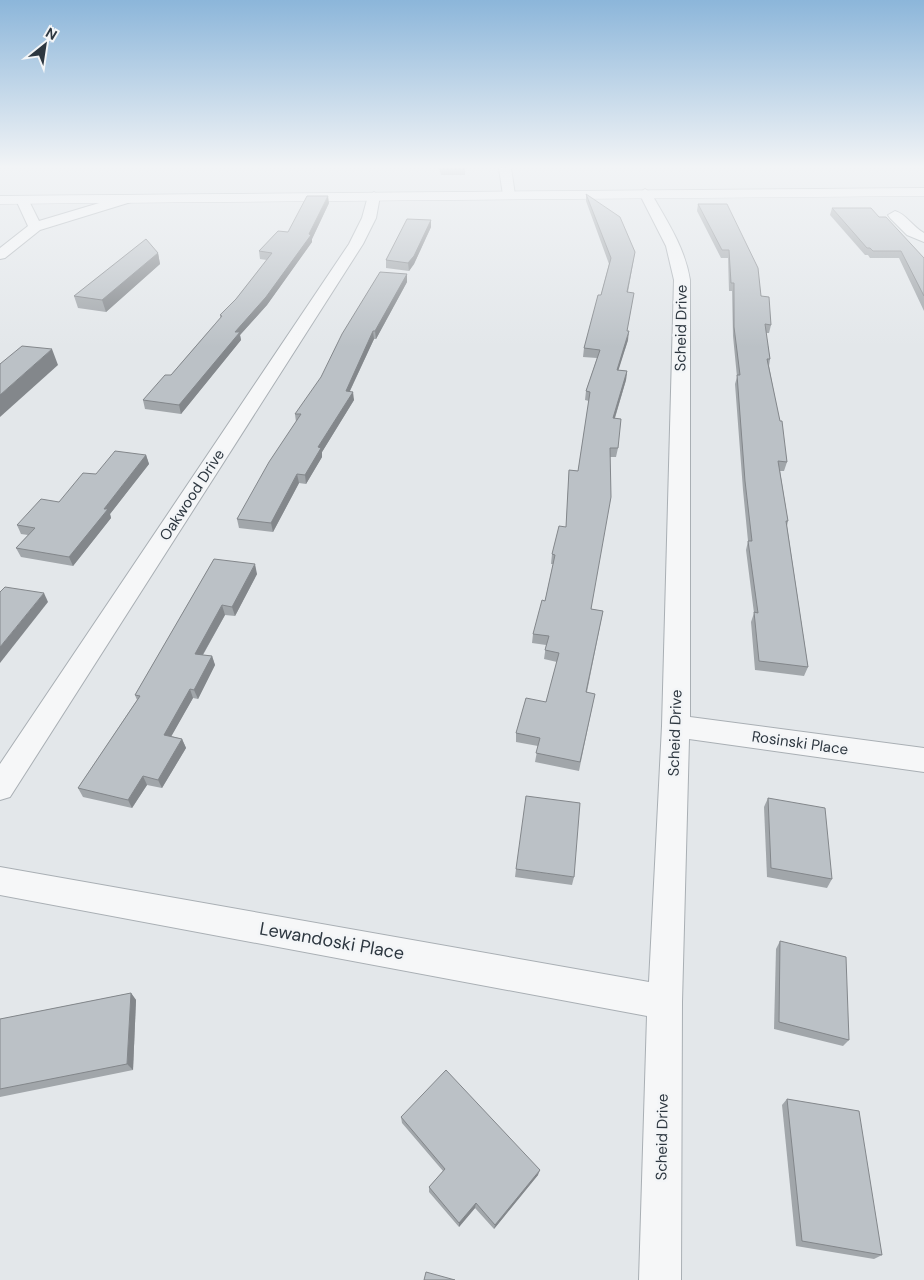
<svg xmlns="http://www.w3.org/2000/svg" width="924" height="1280" viewBox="0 0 924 1280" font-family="'DM Sans',sans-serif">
<rect width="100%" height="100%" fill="#e3e7ea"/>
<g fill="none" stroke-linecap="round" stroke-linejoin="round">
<g stroke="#a9afb4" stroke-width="2">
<g id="minor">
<path d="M 499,168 L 511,168 L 515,195 L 514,198 L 509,199 L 503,195 Z"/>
<path d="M 645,189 L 651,193 C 667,221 685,248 690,280 L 690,717 L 924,748 L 924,772 L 689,739 L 682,1002 L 681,1280 L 639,1280 L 647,1016 L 0,895 L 0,867 L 649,982 L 662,726 L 674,280 L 666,246 L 639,193 Z"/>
<path d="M 374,192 L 380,196 L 376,218 L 363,244 L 10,797 L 0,800 L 0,764 L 349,244 L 362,218 L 368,196 Z"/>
<path d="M 126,195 L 132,199 L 131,202 L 40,230 L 5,258 L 0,259 L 0,248 L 28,226 L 16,200 L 17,197 L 27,197 L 39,221 Z"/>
<path d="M 895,211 C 906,214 913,227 924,233 L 924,242 L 907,235 L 890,218 L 888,215 Z"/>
</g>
</g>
<g stroke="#a9afb4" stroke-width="1">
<path id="tertiary" d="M 924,188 L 924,196 L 0,204 L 0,196 Z"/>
</g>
<use href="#minor" fill="#f6f7f8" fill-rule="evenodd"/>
<use href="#tertiary" fill="#f6f7f8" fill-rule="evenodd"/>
</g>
<g fill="#a1a6aa">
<path d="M 439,168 L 465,168 L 465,175 L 441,175 Z"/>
<path d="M 586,194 L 635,252 L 628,292 L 627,331 L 628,340 L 618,370 L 627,371 L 626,380 L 615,418 L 618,448 L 616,457 L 610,457 L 591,609 L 603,611 L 587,692 L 593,703 L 579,771 L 535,762 L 538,746 L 516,742 L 516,733 L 546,702 L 557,662 L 544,659 L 546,645 L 532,643 L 533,634 L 545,601 L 553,564 L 551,564 L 552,554 L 566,527 L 569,470 L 578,471 L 589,401 L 585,400 L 586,391 L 597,358 L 583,357 L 584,348 L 601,295 L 609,264 L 586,201 Z"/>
<path d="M 329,203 L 312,239 L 312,242 L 267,305 L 240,335 L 241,340 L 181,414 L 145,409 L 143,400 L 171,375 L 220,318 L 220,315 L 236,299 L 267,260 L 260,259 L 259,251 L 288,232 Z"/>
<path d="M 698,204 L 761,296 L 771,325 L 769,333 L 766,333 L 770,359 L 769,366 L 787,462 L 784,471 L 780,471 L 788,521 L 787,526 L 808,667 L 804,676 L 755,670 L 751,622 L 754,613 L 746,550 L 748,541 L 743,490 L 735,384 L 737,377 L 733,336 L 732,291 L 729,291 L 728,258 L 721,258 L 697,211 Z"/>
<path d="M 832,208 L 879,217 L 924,258 L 924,311 L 899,258 L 870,258 L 868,255 L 865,255 L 830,215 Z"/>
<path d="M 431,220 L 431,227 L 414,264 L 409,271 L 386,268 L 386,260 Z"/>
<path d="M 158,253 L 160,264 L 106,312 L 78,308 L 74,296 Z"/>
<path d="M 407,274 L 407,282 L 376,339 L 374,339 L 350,391 L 354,400 L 322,452 L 322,457 L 306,484 L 299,483 L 273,532 L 239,528 L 237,519 L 296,422 L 295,414 Z"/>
<path d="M 146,455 L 149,464 L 110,514 L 111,518 L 73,566 L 21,557 L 16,548 L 28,535 L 21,534 L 17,525 L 59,502 L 96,474 Z"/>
<path d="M 214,559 L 257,574 L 235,616 L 225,615 L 203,655 L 212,656 L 215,665 L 198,699 L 193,698 L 171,736 L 182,739 L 186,748 L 162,788 L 147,785 L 132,808 L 83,797 L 78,788 L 137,700 L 135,695 Z"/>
<path d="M 768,798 L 832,879 L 827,888 L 767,877 L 764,807 Z"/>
<path d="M 516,869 L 574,877 L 572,885 L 515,877 Z"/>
<path d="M 780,941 L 849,1040 L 843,1046 L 774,1029 L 776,949 Z"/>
<path d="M 131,993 L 136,1000 L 133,1070 L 0,1097 L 0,1019 Z"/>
<path d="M 787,1099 L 882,1255 L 874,1259 L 796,1246 L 782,1105 Z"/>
<path d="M 401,1117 L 538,1175 L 494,1229 L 475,1208 L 459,1227 L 429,1192 L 429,1187 L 443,1171 L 402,1123 Z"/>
</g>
<g fill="#83878b">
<path d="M 328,196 L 329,203 L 312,239 L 312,242 L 267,305 L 240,335 L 241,340 L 181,414 L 179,405 L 309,234 Z"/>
<path d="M 431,220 L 431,227 L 414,264 L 409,271 L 408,263 Z"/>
<path d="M 158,253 L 160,264 L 106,312 L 102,300 Z"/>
<path d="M 407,274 L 407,282 L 376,339 L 375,331 Z"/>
<path d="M 373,331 L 374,339 L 346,399 L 346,391 Z"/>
<path d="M 629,331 L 628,340 L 616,378 L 617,370 Z"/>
<path d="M 52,349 L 58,365 L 0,417 L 0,395 Z"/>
<path d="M 627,371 L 626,380 L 612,427 L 613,418 Z"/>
<path d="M 353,392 L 354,400 L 322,452 L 322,457 L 306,484 L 305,475 L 318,447 Z"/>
<path d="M 146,455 L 149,464 L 110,514 L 111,518 L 73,566 L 69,557 L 104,509 Z"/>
<path d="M 297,474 L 299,483 L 273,532 L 271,523 Z"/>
<path d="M 255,564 L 257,574 L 235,616 L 232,607 Z"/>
<path d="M 44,593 L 48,602 L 0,663 L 0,647 Z"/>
<path d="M 222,605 L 225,615 L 198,663 L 195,654 Z"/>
<path d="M 212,656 L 215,665 L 198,699 L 194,690 Z"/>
<path d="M 190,689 L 193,698 L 167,744 L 164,735 Z"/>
<path d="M 182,739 L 186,748 L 162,788 L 158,780 Z"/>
<path d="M 143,776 L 147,785 L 132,808 L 128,800 Z"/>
<path d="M 131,993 L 136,1000 L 133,1070 L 127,1064 Z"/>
<path d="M 540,1170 L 538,1175 L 494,1229 L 495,1225 Z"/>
<path d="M 476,1203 L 475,1208 L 459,1227 L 459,1223 Z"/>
</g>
<g fill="#bbc1c6" stroke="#83878b">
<path d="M 586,194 L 620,217 L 635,252 L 627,292 L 634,293 L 627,331 L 629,331 L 617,370 L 627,371 L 613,418 L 621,419 L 618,448 L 610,448 L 611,497 L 591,609 L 603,611 L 586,692 L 595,694 L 580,762 L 536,753 L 540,738 L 516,733 L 526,698 L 546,702 L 559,653 L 545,650 L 549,636 L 533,634 L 542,600 L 545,601 L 555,555 L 552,554 L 559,526 L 566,527 L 569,470 L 578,471 L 590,392 L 586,391 L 600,350 L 584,348 L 598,295 L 601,295 L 611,258 Z"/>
<path d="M 307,196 L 328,196 L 309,234 L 311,235 L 266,297 L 235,332 L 240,332 L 179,405 L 143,400 L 165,375 L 171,375 L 222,316 L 220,315 L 236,299 L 272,253 L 259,251 L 278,231 L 288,232 Z"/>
<path d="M 698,204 L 727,204 L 758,268 L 761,296 L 769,297 L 771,325 L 765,324 L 770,359 L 767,359 L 780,421 L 782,421 L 787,462 L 778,461 L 788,521 L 786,521 L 808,667 L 759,661 L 754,612 L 758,613 L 748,541 L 752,541 L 745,481 L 737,375 L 740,375 L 734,327 L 734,283 L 731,283 L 729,250 L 722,250 Z"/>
<path d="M 832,208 L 871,208 L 879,217 L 886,217 L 924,258 L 924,296 L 901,251 L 873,251 L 870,248 L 867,248 Z"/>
<path d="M 407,219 L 431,220 L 414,256 L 408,263 L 386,260 Z"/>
<path d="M 146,239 L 158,253 L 102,300 L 74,296 Z"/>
<path d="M 380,272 L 407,274 L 375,331 L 373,331 L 346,391 L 353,392 L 318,447 L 321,448 L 305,475 L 297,474 L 271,523 L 237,519 L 269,462 L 301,414 L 295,414 L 321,377 L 342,334 Z"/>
<path d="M 22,346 L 52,349 L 0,395 L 0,364 Z"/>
<path d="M 115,451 L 146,455 L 104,509 L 108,509 L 69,557 L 16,548 L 35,528 L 17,525 L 41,499 L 59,502 L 83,473 L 96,474 Z"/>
<path d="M 214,559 L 255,564 L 232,607 L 222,605 L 195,654 L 212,656 L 194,690 L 190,689 L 164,735 L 182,739 L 158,780 L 143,776 L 128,800 L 78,788 L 140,696 L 135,695 Z"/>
<path d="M 5,587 L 44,593 L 0,647 L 0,592 Z"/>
<path d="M 526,796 L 580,803 L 574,877 L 516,869 Z"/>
<path d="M 768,798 L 825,808 L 832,879 L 771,868 Z"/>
<path d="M 780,941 L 846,957 L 849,1040 L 779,1022 Z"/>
<path d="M 131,993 L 127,1064 L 0,1089 L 0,1019 Z"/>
<path d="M 446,1070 L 540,1170 L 495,1225 L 476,1203 L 459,1223 L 429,1187 L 445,1169 L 401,1117 Z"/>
<path d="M 787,1099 L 859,1111 L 882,1255 L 802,1241 Z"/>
<path d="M 426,1272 L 455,1280 L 424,1280 Z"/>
</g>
<linearGradient id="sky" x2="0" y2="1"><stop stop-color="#8cb6da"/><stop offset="0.48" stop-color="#f2f4f6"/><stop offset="1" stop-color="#f2f4f6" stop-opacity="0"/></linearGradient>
<rect width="924" height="347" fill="url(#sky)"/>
<g text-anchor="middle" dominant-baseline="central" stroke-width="5" stroke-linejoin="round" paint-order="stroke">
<g font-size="15" fill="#2d3740" stroke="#f3f5f7">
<text transform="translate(681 328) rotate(-89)">Scheid Drive</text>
<text transform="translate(192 495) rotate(-57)">Oakwood Drive</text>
<text transform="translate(675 733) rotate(-88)">Scheid Drive</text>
<text transform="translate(800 743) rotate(8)">Rosinski Place</text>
<text transform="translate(662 1137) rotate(-89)">Scheid Drive</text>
</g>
<g font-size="18" fill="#2d3740" stroke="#f3f5f7">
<text transform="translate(332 941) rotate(10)">Lewandoski Place</text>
</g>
</g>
<g transform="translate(45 45) rotate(30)" stroke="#f3f5f7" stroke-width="4" paint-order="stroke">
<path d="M0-4L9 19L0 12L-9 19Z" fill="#2d3740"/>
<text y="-8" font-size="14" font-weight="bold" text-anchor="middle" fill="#2d3740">N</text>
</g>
</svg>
